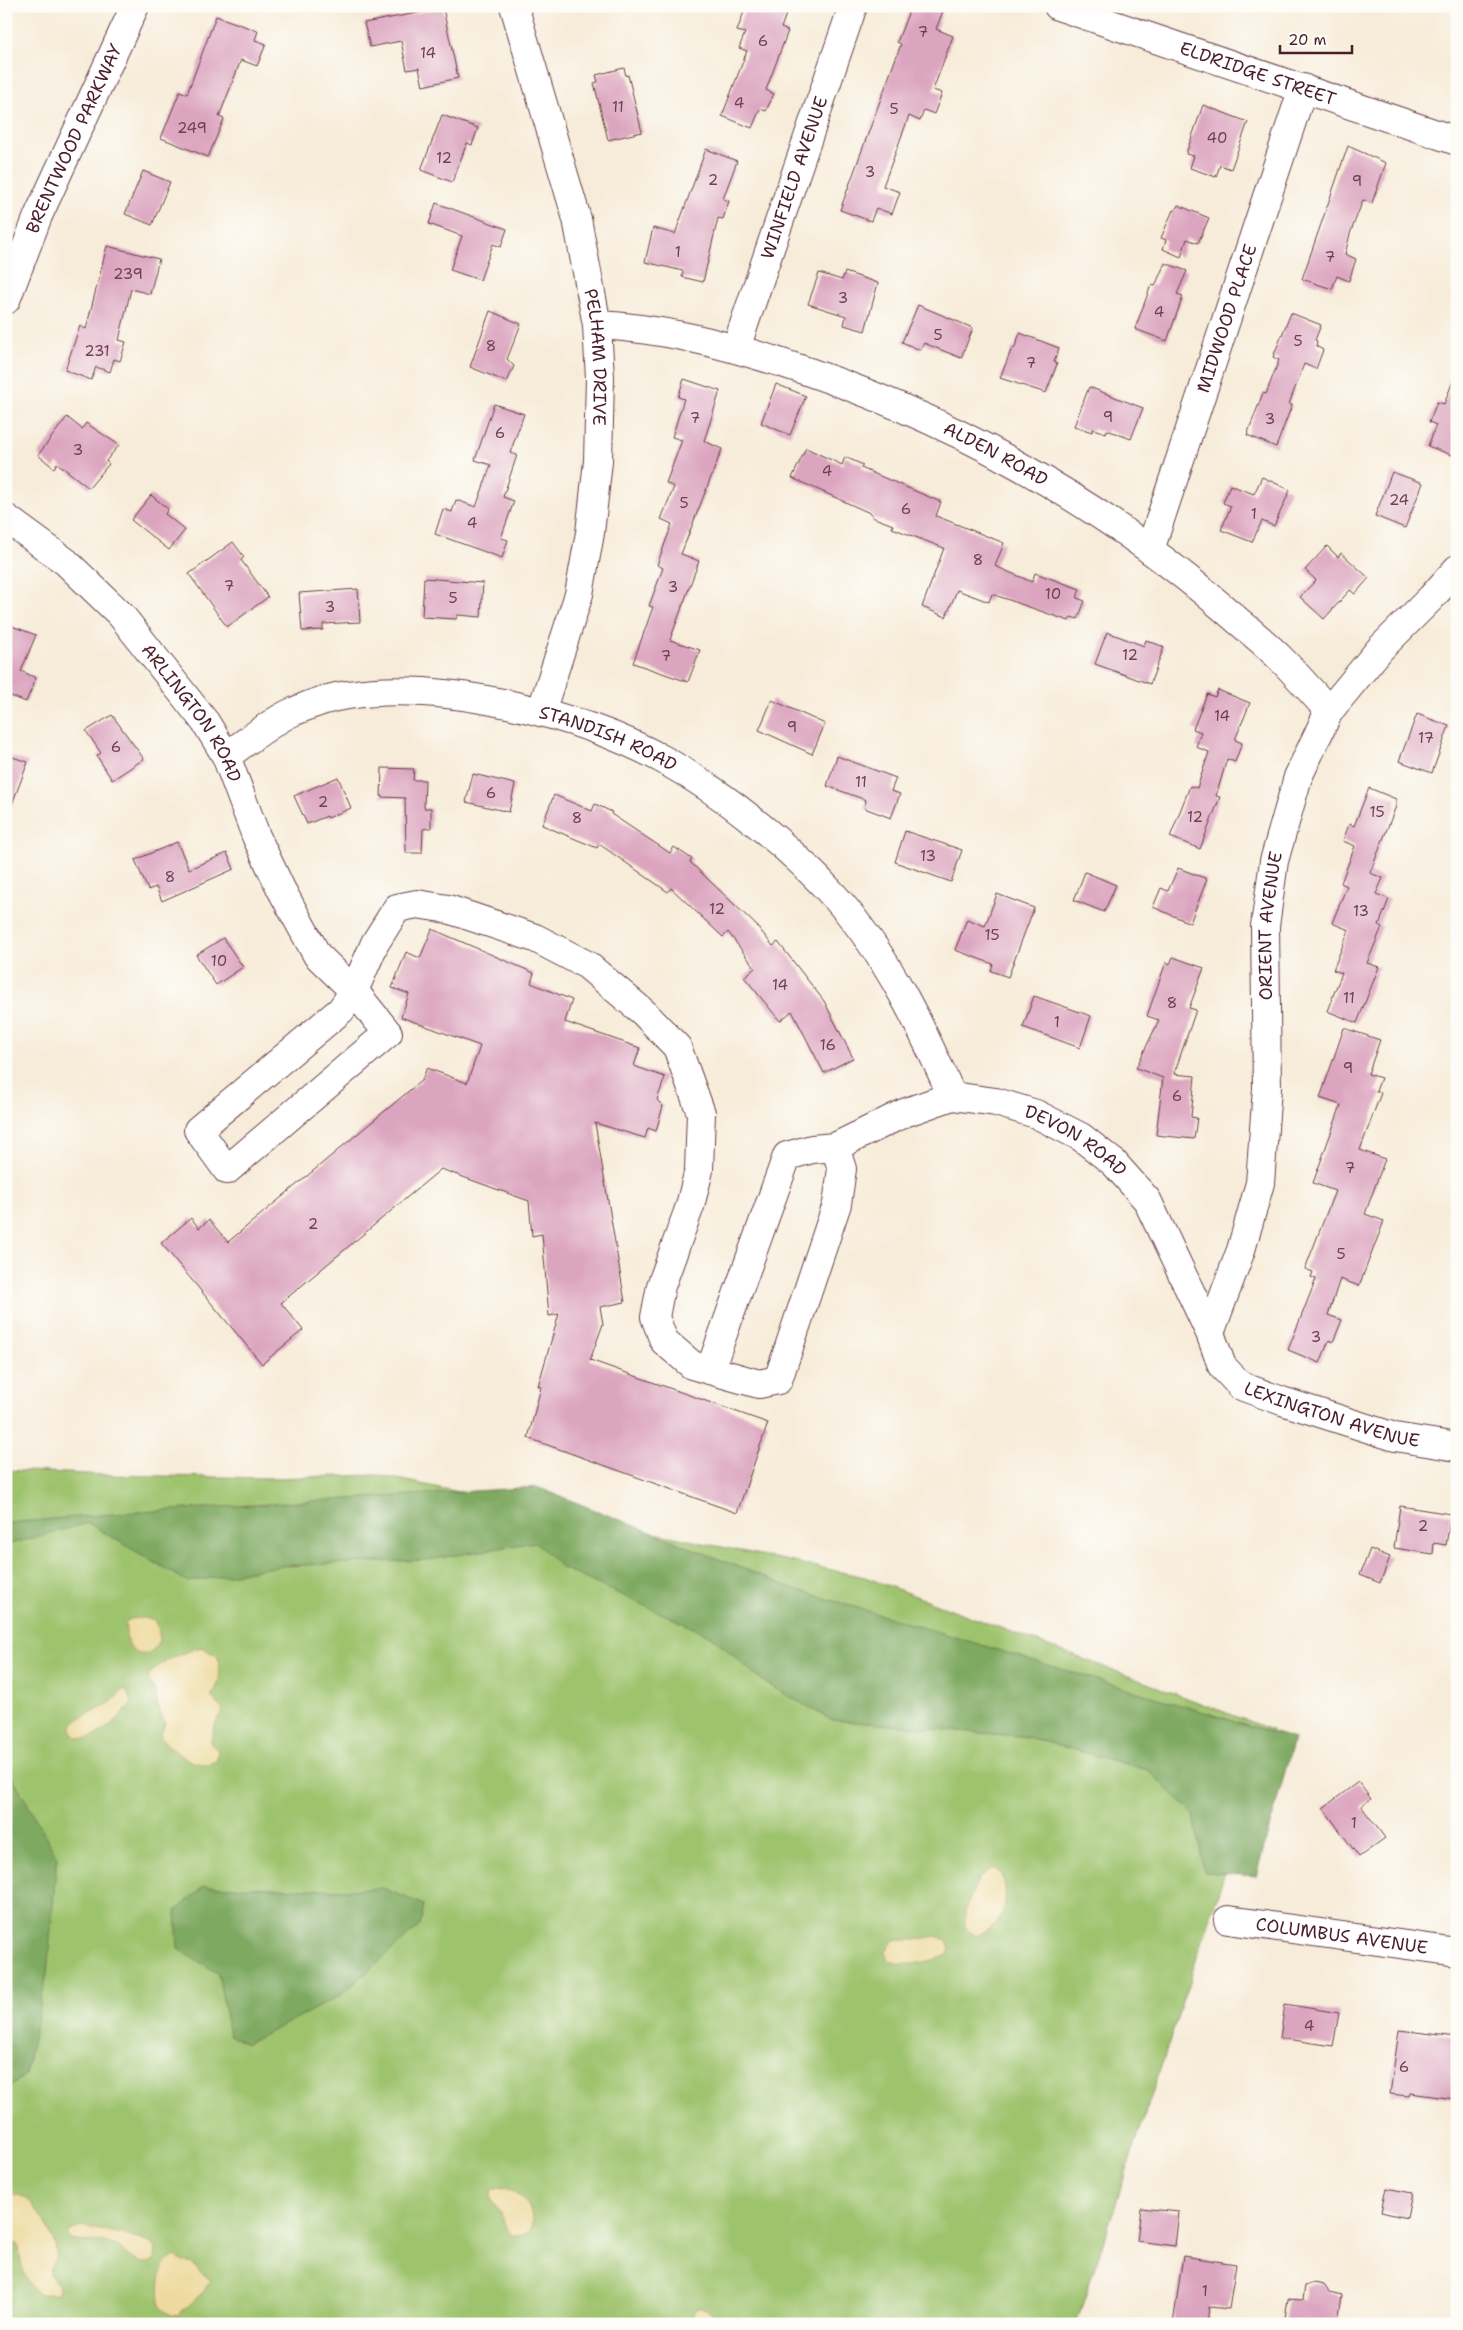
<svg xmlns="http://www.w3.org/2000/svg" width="1463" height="2330" viewBox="0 0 1463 2330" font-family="'Shantell Sans',sans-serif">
<rect width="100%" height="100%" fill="#fdfcf7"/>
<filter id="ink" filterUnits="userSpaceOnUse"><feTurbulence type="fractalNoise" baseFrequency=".02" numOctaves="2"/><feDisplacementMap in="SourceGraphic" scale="10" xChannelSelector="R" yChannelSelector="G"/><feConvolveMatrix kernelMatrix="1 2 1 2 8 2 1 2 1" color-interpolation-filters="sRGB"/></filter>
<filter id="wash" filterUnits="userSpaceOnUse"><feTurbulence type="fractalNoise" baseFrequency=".0096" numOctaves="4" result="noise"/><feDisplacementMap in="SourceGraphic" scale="20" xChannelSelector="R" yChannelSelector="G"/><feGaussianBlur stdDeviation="1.12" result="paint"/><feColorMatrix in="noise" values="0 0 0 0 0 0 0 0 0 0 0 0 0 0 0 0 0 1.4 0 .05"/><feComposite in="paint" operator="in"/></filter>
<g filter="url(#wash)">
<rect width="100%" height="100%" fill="#f7ecd9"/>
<path fill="#9ec36d" stroke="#74714c" d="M 6,1470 L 105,1475 L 271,1478 L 378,1475 L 865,1577 L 1272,1730 L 1076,2324 L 6,2324 Z"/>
<g fill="#7ea960" stroke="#646446">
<path d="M 537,1487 L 795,1589 L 1294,1739 L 1256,1876 L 1204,1872 L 1194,1815 L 1148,1770 L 1027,1737 L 831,1720 L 764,1682 L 711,1636 L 562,1568 L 535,1542 L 428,1560 L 281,1566 L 188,1582 L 88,1523 L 6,1545 L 6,1523 L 124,1513 Z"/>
<path d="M 6,1765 L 57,1857 L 47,1974 L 25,2076 L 6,2088 Z"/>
<path d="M 204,1886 L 352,1890 L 383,1888 L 424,1905 L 420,1925 L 341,1995 L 247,2044 L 229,2035 L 218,1973 L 178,1949 L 176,1911 Z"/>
</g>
<g fill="#eeda9e" stroke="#9c7c64">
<path d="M 143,1618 L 155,1620 C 170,1649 140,1664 130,1647 C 125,1639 127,1632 125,1624 L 130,1619 Z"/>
<path d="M 202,1647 L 218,1657 C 221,1670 221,1685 211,1696 L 223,1710 L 217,1720 L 210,1743 L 218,1750 L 217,1760 C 198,1773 171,1750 160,1736 L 165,1724 L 159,1713 L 156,1695 L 148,1678 C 155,1663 186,1651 202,1647 Z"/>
<path d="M 126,1689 L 132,1702 C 123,1716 90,1749 73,1735 L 71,1729 C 75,1716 99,1710 111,1702 C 117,1698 119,1691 126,1689 Z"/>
<path d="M 992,1868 C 1009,1871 1008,1908 999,1920 C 994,1927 984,1932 977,1936 L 968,1931 L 965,1925 L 965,1910 L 979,1878 Z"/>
<path d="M 936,1936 L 947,1940 L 950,1949 L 947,1955 C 931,1961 903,1970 887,1959 L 886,1951 L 894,1940 L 916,1940 Z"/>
<path d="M 500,2187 C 521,2191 538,2209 530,2231 C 510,2243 507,2230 500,2213 C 497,2208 493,2204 491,2199 L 492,2191 Z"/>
<path d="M 10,2194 C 16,2194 23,2196 28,2200 C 38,2208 59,2244 56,2256 C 54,2263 49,2265 49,2274 L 59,2286 L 58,2294 L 38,2294 C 25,2281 20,2265 19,2247 L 17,2244 L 6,2241 L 6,2196 Z"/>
<path d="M 80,2226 L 122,2234 L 150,2243 L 156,2248 L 155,2259 C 141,2272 126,2251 114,2245 C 97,2237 83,2246 68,2238 L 69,2232 Z"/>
<path d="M 176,2256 L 180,2260 L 192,2264 L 210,2281 L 204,2291 L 178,2316 L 171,2315 L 161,2308 C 158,2291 157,2263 176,2256 Z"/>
<path d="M 698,2308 C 709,2307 714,2313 716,2324 L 693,2324 L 693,2312 Z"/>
</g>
<g id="blocks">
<g fill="#dca5bf">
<path d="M 746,6 L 789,6 L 781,28 L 788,31 L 766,90 L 774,94 L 766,111 L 760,109 L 752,128 L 722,116 L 747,51 L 739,48 L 745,33 L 737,31 Z"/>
<path d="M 911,6 L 931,6 L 943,11 L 936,29 L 953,36 L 933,90 L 942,93 L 934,114 L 924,110 L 920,121 L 909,116 L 883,186 L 900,192 L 892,214 L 876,208 L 871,221 L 840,210 L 901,44 L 897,42 Z"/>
<path d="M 443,8 L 458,78 L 423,86 L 419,68 L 407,70 L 401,41 L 370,47 L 364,23 Z"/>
<path d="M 216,16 L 258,31 L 255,40 L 266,44 L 257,66 L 241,60 L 219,117 L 224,119 L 208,157 L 161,138 L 180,91 L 187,94 Z"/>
<path d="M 624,68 L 626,76 L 628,75 L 642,132 L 608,140 L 594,83 L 598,82 L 596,75 Z"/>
<path d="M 1203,105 L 1248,122 L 1231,169 L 1220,165 L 1216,177 L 1190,168 L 1194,156 L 1186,154 Z"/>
<path d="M 442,115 L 478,128 L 472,145 L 467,143 L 452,182 L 421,170 Z"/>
<path d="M 1348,146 L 1386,163 L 1372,203 L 1363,200 L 1350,234 L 1345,254 L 1356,259 L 1349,281 L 1337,276 L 1332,289 L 1302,279 Z"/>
<path d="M 706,149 L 737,161 L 723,199 L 729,201 L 723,219 L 718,218 L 703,282 L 682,277 L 683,271 L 645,262 L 653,228 L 675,234 Z"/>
<path d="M 143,171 L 170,182 L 152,225 L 125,214 Z"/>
<path d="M 436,203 L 507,229 L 501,247 L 493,244 L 480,280 L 450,270 L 462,236 L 429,224 Z"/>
<path d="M 1178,205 L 1209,218 L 1198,243 L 1187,239 L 1181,257 L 1163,249 L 1166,240 L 1161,238 L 1173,210 L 1175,211 Z"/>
<path d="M 107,246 L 159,259 L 150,294 L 131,289 L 119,340 L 126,342 L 120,361 L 114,359 L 110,372 L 96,367 L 91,380 L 65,370 L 80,326 L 86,329 Z"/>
<path d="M 1165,263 L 1187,271 L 1177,294 L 1183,296 L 1167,341 L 1135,329 L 1151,285 L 1155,286 Z"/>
<path d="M 845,272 L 878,283 L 865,331 L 844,325 L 846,316 L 808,304 L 819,273 L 842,280 Z"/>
<path d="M 918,305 L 973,328 L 961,358 L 924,343 L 920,350 L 902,342 Z"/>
<path d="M 490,311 L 521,324 L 507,359 L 514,366 L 507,382 L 470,367 Z"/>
<path d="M 1291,313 L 1321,325 L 1315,340 L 1317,341 L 1316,346 L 1323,350 L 1316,369 L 1304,364 L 1289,404 L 1292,405 L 1276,447 L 1247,435 L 1263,393 L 1266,394 L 1279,360 L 1273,357 Z"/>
<path d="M 1020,333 L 1059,348 L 1054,362 L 1057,364 L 1046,393 L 1000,378 L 1012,348 L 1014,349 Z"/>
<path d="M 1455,376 L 1457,376 L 1457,457 L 1428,446 L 1436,425 L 1429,422 L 1437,402 L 1444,404 Z"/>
<path d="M 684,379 L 720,391 L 704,441 L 722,449 L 681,554 L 699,561 L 670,640 L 700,650 L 688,682 L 633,663 L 653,607 L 649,606 L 663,568 L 657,565 L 672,524 L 661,519 L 674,487 L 666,483 L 682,440 L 672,437 L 684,399 L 678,397 Z"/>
<path d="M 776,384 L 806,396 L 790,435 L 761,423 Z"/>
<path d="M 1089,387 L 1143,408 L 1131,439 L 1107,430 L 1106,433 L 1093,429 L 1092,432 L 1074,426 Z"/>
<path d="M 494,404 L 524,414 L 510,453 L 517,455 L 503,497 L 514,501 L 501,538 L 508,540 L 502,558 L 435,534 L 443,509 L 452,512 L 456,500 L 476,507 L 491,465 L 475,460 Z"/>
<path d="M 67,417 L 82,429 L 86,423 L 119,445 L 106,461 L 109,464 L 89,488 L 57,463 L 54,468 L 38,455 Z"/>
<path d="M 806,448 L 842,465 L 845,457 L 863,465 L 861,468 L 941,502 L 936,516 L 1004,543 L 995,566 L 1032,582 L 1035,573 L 1080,589 L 1077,598 L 1085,601 L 1078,619 L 1071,617 L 1069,621 L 992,594 L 989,602 L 957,590 L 946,617 L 922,607 L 944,548 L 892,528 L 893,525 L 872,517 L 872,514 L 792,478 Z"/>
<path d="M 1392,472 L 1423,483 L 1405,528 L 1375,516 Z"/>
<path d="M 1262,477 L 1290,490 L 1274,526 L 1262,521 L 1252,542 L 1221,530 L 1231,506 L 1223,503 L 1230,485 L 1254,494 Z"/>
<path d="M 151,495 L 168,509 L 165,514 L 185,530 L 169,550 L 131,520 Z"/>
<path d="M 233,542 L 244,557 L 241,560 L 268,597 L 227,627 L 189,574 Z"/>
<path d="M 1327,546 L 1338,557 L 1341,553 L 1369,578 L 1355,594 L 1350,590 L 1324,619 L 1300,597 L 1316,580 L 1305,570 Z"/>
<path d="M 424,578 L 483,583 L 481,617 L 458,615 L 456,619 L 422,617 Z"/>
<path d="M 358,589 L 360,622 L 323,624 L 323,630 L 302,631 L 299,593 Z"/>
<path d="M 6,624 L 36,635 L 21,671 L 36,678 L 26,702 L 11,696 L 7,705 Z"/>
<path d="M 1107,632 L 1144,646 L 1146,640 L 1164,647 L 1150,684 L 1095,664 Z"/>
<path d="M 1218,690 L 1250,703 L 1235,740 L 1242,743 L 1235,762 L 1227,759 L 1216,796 L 1220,797 L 1200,849 L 1170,837 L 1190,786 L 1197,788 L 1209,752 L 1196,747 L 1201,732 L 1193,729 L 1207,694 L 1215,697 Z"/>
<path d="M 772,700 L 825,724 L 812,754 L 759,730 Z"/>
<path d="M 1417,714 L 1449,726 L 1432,773 L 1399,761 Z"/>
<path d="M 112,715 L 144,759 L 112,780 L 97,756 L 101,753 L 86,731 Z"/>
<path d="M 6,755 L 28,762 L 8,815 L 6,815 Z"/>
<path d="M 837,756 L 896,778 L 891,791 L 900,794 L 891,818 L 864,808 L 866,800 L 827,786 Z"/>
<path d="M 382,768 L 414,769 L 413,780 L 425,780 L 424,808 L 431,808 L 431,828 L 423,829 L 422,853 L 406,853 L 405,798 L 381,797 Z"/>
<path d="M 473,774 L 515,784 L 509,812 L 466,802 Z"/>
<path d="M 338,777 L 351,808 L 328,818 L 327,816 L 307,824 L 294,796 Z"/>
<path d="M 1369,788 L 1396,799 L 1396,806 L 1370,873 L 1383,878 L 1376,894 L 1389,899 L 1379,925 L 1382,927 L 1367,963 L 1379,967 L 1357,1023 L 1327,1011 L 1342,973 L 1333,970 L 1349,930 L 1332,923 L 1347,886 L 1341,883 L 1355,846 L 1343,841 L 1349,824 L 1354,826 Z"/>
<path d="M 554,795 L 592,811 L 595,804 L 612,812 L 611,814 L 670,853 L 674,847 L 692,859 L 690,862 L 757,926 L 773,946 L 778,942 L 824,1001 L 853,1058 L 824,1073 L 792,1011 L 780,1021 L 744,977 L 755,968 L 728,932 L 723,937 L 671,888 L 668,892 L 599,844 L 597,848 L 542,825 Z"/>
<path d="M 905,831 L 962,850 L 951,882 L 895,862 Z"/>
<path d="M 177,842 L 189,869 L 227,853 L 234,869 L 162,901 L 156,887 L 148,890 L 135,860 Z"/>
<path d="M 1178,868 L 1207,879 L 1190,923 L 1153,907 L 1161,888 L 1168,891 Z"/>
<path d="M 1085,872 L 1116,885 L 1104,912 L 1074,900 Z"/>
<path d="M 997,894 L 1034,908 L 1008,977 L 991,971 L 993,964 L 955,950 L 967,919 L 985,926 Z"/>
<path d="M 432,929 L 534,973 L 531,983 L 572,1000 L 565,1022 L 640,1048 L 634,1066 L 665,1077 L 657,1100 L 663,1106 L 656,1131 L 648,1128 L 645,1138 L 595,1123 L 625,1302 L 600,1307 L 603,1324 L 590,1360 L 768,1423 L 737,1513 L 528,1438 L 541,1387 L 538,1386 L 559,1314 L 549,1316 L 542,1234 L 532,1236 L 529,1201 L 441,1169 L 281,1303 L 303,1330 L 262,1364 L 161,1243 L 191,1218 L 199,1228 L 209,1220 L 228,1242 L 422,1080 L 427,1068 L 467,1083 L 480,1046 L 401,1017 L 409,994 L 392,988 L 406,952 L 420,958 Z"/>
<path d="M 223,938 L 243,967 L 216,985 L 196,955 Z"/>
<path d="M 1173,957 L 1204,968 L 1189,1008 L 1196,1010 L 1174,1074 L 1195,1076 L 1191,1117 L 1197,1118 L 1194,1139 L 1156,1135 L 1163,1078 L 1136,1068 L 1159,1020 L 1147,1016 L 1166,962 L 1170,964 Z"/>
<path d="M 1034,996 L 1091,1016 L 1080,1048 L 1023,1027 Z"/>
<path d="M 1344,1028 L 1380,1040 L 1368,1074 L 1381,1078 L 1376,1091 L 1381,1093 L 1360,1150 L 1385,1159 L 1365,1214 L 1384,1221 L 1359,1286 L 1340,1279 L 1328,1315 L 1342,1320 L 1333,1342 L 1329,1340 L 1320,1363 L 1288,1350 L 1316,1279 L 1311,1277 L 1313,1272 L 1305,1269 L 1335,1191 L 1313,1183 L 1341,1105 L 1320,1098 Z"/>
<path d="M 1400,1506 L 1451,1514 L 1446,1545 L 1434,1543 L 1433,1554 L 1394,1548 Z"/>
<path d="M 1370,1549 L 1390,1557 L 1380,1583 L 1360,1575 Z"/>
<path d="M 1358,1782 L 1371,1799 L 1361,1806 L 1385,1838 L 1359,1857 L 1323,1808 Z"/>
<path d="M 1285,2004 L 1339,2013 L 1333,2046 L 1280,2038 Z"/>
<path d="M 1399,2030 L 1457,2037 L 1457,2082 L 1454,2099 L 1410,2093 L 1409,2096 L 1390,2094 Z"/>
<path d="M 1386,2188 L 1412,2193 L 1407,2218 L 1381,2212 Z"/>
<path d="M 1141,2208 L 1179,2212 L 1175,2246 L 1137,2241 Z"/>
<path d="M 1183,2256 L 1236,2264 L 1229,2309 L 1209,2307 L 1207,2324 L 1173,2324 Z"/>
<path d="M 1314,2283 L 1324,2285 L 1329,2292 L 1342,2295 L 1338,2324 L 1284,2324 L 1288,2299 L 1303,2300 L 1305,2286 Z"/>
</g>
</g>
</g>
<g filter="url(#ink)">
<use href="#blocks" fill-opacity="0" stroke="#643e45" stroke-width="1"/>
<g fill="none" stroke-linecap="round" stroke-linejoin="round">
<g stroke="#643e45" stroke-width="30">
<g id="minor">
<path id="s1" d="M 514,6 L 577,219 L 597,325 L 600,378 L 598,461 L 590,533 L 579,594 L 541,712"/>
<path id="s2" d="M 1058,6 L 1457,141"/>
<path id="s3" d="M 6,300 L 38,216 L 135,6"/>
<path id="s4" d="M 597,325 C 661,328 719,343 779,362 C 944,414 1099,500 1229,613 C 1246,628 1264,642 1280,658 C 1297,675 1313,693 1329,711"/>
<path id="s5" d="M 736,348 L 853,6"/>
<path id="s6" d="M 6,518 L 66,562 L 121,615 L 206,723 L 226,756 L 256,836 L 281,889 L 317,955 L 354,991 L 375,943 L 397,908 L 417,904 L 448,909 L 535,938 L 587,965 L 643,1012 L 677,1047 L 701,1113 L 699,1170 L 690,1206 L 661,1286 L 655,1317 L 664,1341 L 692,1365 L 759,1384 L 778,1380 L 837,1204 L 842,1169 L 835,1147"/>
<path id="s7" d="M 1150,550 L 1303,88"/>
<path id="s8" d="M 226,756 C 244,744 276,718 295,711 C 311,704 331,697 348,695 C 441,680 582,714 664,760 C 726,795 788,845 836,898 C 887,955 921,1026 952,1096 L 996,1102 L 1036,1114 L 1081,1137 L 1114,1163 L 1147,1200 L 1210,1333 L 1222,1366 L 1241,1386 L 1282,1401 L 1395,1437 L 1457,1447"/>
<path d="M 354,991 L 388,1033 L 227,1170 L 198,1130 L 341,1010 Z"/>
<path id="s9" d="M 1210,1333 L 1241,1250 L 1260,1183 L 1267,1088 L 1265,926 L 1274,861 L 1298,777 L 1329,711 L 1380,649 L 1431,598 L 1457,569"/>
<path d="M 710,1370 L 787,1156 L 812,1149 L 835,1147 L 904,1113 L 952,1096"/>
<path id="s10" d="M 1228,1920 L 1457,1952"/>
</g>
</g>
<use href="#minor" stroke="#fff" stroke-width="28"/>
</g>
</g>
<g text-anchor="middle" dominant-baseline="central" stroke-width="4" stroke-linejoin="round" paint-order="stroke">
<g font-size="15" fill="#6e4050">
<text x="923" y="32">7</text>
<text x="763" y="41">6</text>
<text x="428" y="53">14</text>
<text x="739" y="103">4</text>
<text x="618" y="107">11</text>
<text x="894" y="109">5</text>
<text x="192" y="128">249</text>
<text x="1217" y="138">40</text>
<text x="444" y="158">12</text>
<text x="870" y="172">3</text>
<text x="713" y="180">2</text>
<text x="1357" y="181">9</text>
<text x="678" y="252">1</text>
<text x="1330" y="257">7</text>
<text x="128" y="274">239</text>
<text x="843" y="298">3</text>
<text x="1159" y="312">4</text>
<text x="938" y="335">5</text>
<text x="1298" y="341">5</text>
<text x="491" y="346">8</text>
<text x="97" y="351">231</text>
<text x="1031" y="363">7</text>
<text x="1108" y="417">9</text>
<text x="695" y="418">7</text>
<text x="1270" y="419">3</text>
<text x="500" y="433">6</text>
<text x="78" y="450">3</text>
<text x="827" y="471">4</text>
<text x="1399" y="500">24</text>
<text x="684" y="503">5</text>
<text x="906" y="509">6</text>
<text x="1254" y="514">1</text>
<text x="472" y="523">4</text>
<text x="978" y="560">8</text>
<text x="229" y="586">7</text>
<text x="673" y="587">3</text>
<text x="1053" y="594">10</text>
<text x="453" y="598">5</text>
<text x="330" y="607">3</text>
<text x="1130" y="655">12</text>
<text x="666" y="656">7</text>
<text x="1222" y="716">14</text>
<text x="792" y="727">9</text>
<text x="1426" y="738">17</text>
<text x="116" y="747">6</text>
<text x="861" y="782">11</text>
<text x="491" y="793">6</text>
<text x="323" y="802">2</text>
<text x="1377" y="812">15</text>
<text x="1195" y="817">12</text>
<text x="577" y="818">8</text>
<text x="928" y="856">13</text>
<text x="170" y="877">8</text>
<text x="717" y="909">12</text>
<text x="1361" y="911">13</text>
<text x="992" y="935">15</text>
<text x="219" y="961">10</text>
<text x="780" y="985">14</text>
<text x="1349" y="998">11</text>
<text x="1172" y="1003">8</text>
<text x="1057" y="1022">1</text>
<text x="828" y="1045">16</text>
<text x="1348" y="1068">9</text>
<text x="1177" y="1096">6</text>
<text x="1350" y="1168">7</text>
<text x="313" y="1224">2</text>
<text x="1341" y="1254">5</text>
<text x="1316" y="1337">3</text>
<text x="1423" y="1526">2</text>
<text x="1354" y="1823">1</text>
<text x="1309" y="2026">4</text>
<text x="1404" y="2067">6</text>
<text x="1205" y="2291">1</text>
</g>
<g font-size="18" fill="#4a1f2b" stroke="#fdfcf7">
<text stroke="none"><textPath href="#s2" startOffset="211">ELDRIDGE STREET</textPath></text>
<text stroke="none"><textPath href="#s3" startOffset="175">BRENTWOOD PARKWAY</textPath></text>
<text stroke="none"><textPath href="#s5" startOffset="180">WINFIELD AVENUE</textPath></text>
<text stroke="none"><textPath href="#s7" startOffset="244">MIDWOOD PLACE</textPath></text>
<text stroke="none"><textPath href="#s1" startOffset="362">PELHAM DRIVE</textPath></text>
<text stroke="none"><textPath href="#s4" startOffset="422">ALDEN ROAD</textPath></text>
<text stroke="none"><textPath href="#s6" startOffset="272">ARLINGTON ROAD</textPath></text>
<text stroke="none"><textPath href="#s8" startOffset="405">STANDISH ROAD</textPath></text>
<text stroke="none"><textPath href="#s9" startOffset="416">ORIENT AVENUE</textPath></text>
<text stroke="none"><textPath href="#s8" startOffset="1051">DEVON ROAD</textPath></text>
<text stroke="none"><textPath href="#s8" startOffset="1451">LEXINGTON AVENUE</textPath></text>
<text stroke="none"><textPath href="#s10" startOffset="115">COLUMBUS AVENUE</textPath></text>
</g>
</g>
<rect width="1463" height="2330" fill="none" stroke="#fdfcf7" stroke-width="25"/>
<path d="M1280 45v8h72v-8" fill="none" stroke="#4a1f2b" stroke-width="2.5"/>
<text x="1288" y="45" font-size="15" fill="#4a1f2b" stroke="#fdfcf7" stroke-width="4" paint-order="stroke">20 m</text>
</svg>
